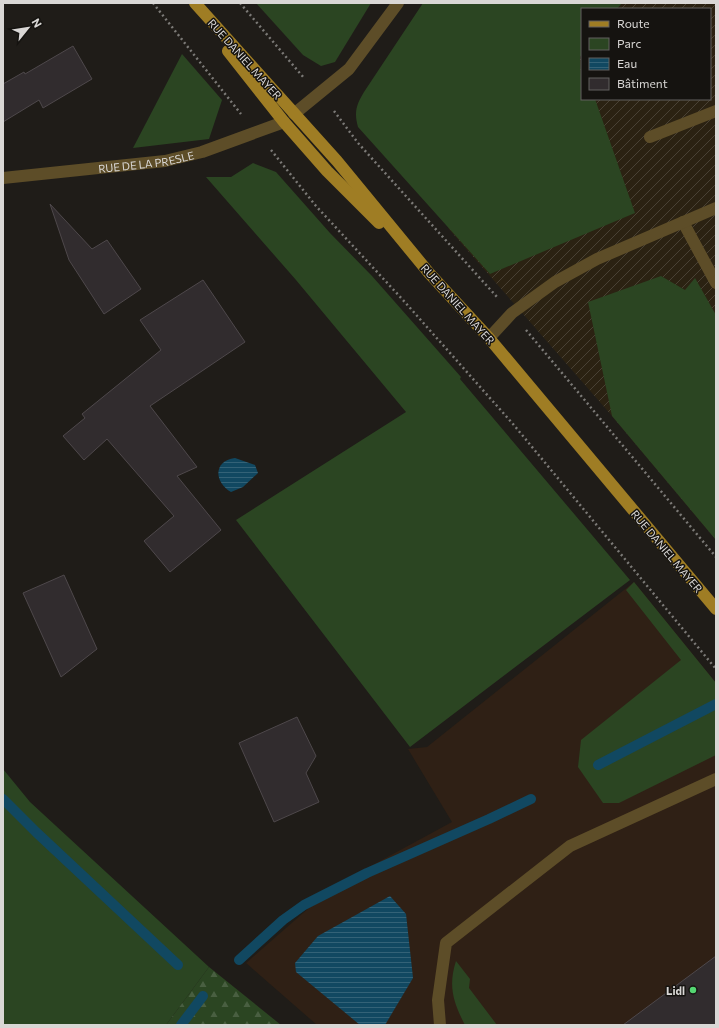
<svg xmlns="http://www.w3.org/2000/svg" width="719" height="1028" viewBox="0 0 719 1028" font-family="Commissioner,sans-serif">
<defs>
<pattern id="industrial-furrows" width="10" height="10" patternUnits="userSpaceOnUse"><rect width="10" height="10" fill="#2b2212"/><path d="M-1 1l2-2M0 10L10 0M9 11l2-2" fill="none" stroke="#494134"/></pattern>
<pattern id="forest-firs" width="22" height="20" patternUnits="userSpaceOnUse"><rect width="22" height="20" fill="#2b4522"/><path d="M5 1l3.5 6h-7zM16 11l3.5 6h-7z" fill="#495f41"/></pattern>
<pattern id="water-rules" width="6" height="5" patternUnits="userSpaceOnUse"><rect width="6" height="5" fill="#114861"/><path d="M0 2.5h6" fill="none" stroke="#336277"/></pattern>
</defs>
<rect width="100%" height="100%" fill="#1f1c18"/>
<path fill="#2f2015" d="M 634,582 L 716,683 L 716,1025 L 317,1025 L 246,963 L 334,886 L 452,822 L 408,749 L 427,747 Z"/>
<path fill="url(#industrial-furrows)" d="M 622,3 L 716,3 L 716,540 L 612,416 L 448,228 L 582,55 L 582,99 L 710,99 L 710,9 L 617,9 Z"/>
<g fill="#2b4522">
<path d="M 256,3 L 371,3 L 335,62 L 321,66 L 303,55 Z"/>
<path d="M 423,3 L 622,3 L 617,9 L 582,9 L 582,54 L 580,57 L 582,99 L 595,99 L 635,213 L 490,274 L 358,127 C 354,113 356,105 364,92 Z"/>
<path d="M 182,54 L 222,100 L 209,139 L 133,148 Z"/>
<path d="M 253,163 L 276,172 L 330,233 L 372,276 L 461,377 L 460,379 L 630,580 L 410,747 L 236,520 L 406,412 L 296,280 L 206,177 L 231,177 Z"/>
<path d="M 661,276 L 685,290 L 695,278 L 716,315 L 716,540 L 612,416 L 588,302 Z"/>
<path d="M 634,582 L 716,683 L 716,755 L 619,803 L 603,803 L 578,767 L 581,740 L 681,660 L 626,590 Z"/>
<path d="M 3,769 L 30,802 L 209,967 L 166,1025 L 3,1025 Z"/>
<path d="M 456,961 L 470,979 L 469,988 L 497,1025 L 465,1025 C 453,1002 448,986 456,961 Z"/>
</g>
<path fill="url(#forest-firs)" d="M 209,967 L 281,1025 L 166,1025 Z"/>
<g fill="url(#water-rules)">
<path d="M 235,458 L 255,465 L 258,473 L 243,487 L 231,492 C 214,482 213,461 235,458 Z"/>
<path d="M 390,896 L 406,914 L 413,978 L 385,1025 L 360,1025 L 296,972 L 295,963 L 318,936 Z"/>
</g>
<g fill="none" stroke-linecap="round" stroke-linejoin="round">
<g stroke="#114861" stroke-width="10">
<path d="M 598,765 L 716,704"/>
<path d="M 3,799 L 36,832 L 178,965"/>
<path d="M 239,960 L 283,920 L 304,905 L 367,873 L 489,819 L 531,799"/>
<path d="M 181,1025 L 203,996"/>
</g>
</g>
<g fill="#312c2e" stroke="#4e484b">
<path d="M 73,46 L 92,79 L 43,108 L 39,100 L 3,122 L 3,84 L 24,72 L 25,74 Z"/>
<path d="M 50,204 L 92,249 L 107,240 L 141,289 L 104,314 L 69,260 Z"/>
<path d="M 203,280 L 245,342 L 150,406 L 197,467 L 177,476 L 221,530 L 170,572 L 144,541 L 174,516 L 107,439 L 84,460 L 63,436 L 85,418 L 82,414 L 161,350 L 140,320 Z"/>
<path d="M 64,575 L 97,649 L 61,677 L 23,593 Z"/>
<path d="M 297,717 L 316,756 L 306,773 L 319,802 L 274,822 L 239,743 Z"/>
<path d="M 716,956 L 716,1025 L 623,1025 Z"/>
</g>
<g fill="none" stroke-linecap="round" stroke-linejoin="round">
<g stroke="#7c7a77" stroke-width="2.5" stroke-dasharray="2 3" stroke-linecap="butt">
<path d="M 153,3 L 241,114"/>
<path d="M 240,3 L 304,78"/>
<path d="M 334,111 L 358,143 L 497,297"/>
<path d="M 271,150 L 316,206 L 403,300 L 513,424 L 716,669"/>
<path d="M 526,330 L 716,557"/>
</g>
<g stroke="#5d4d28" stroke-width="12">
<path d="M 294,114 L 349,69 L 398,3"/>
<path d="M 650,137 L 716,111"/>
<path id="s1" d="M 3,178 L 165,161 L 202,152 L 284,122"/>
<path d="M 683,222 L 716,283"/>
<path d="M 489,338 L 512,313 L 555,282 L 597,259 L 716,208"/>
<path d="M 440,1025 L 438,1000 L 446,943 L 570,846 L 716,779"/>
</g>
<g stroke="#9f7d24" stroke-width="12">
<path d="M 195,3 L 337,161 L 429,273 L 489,338 L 716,609"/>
<path d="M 228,51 L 284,122 L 327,171 L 379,223"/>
</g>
</g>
<circle fill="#54d672" stroke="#151310" stroke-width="1.5" cx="693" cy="990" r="4"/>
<g text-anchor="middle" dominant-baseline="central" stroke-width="3" stroke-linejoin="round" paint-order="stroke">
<g font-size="11" fill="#d9d7d5" stroke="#151310">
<text transform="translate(245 59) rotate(48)">RUE DANIEL MAYER</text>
<text stroke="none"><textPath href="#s1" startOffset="144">RUE DE LA PRESLE</textPath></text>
<text transform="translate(458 304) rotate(48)">RUE DANIEL MAYER</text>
<text transform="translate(667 551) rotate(50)">RUE DANIEL MAYER</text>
</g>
<g font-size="11" font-weight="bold" fill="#d9d7d5" stroke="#151310" text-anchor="end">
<text x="685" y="990">Lidl</text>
</g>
</g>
<rect width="719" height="1028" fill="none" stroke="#d9d7d5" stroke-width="8"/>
<rect x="581" y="8" width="130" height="92" fill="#151310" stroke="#63615f"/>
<rect x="589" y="21" width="20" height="6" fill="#9f7d24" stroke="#63615f"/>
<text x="617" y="28" font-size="12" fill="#d9d7d5">Route</text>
<rect x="589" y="38" width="20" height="12" fill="#2b4522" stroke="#63615f"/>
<text x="617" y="48" font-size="12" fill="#d9d7d5">Parc</text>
<rect x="589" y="58" width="20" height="12" fill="url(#water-rules)" stroke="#63615f"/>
<text x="617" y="68" font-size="12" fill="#d9d7d5">Eau</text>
<rect x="589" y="78" width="20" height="12" fill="#312c2e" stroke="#63615f"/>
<text x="617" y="88" font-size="12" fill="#d9d7d5">Bâtiment</text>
<g transform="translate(28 28) rotate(60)" stroke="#151310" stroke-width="3" paint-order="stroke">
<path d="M0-3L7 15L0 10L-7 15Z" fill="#d9d7d5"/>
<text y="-6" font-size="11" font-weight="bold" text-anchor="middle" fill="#d9d7d5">N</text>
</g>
</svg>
